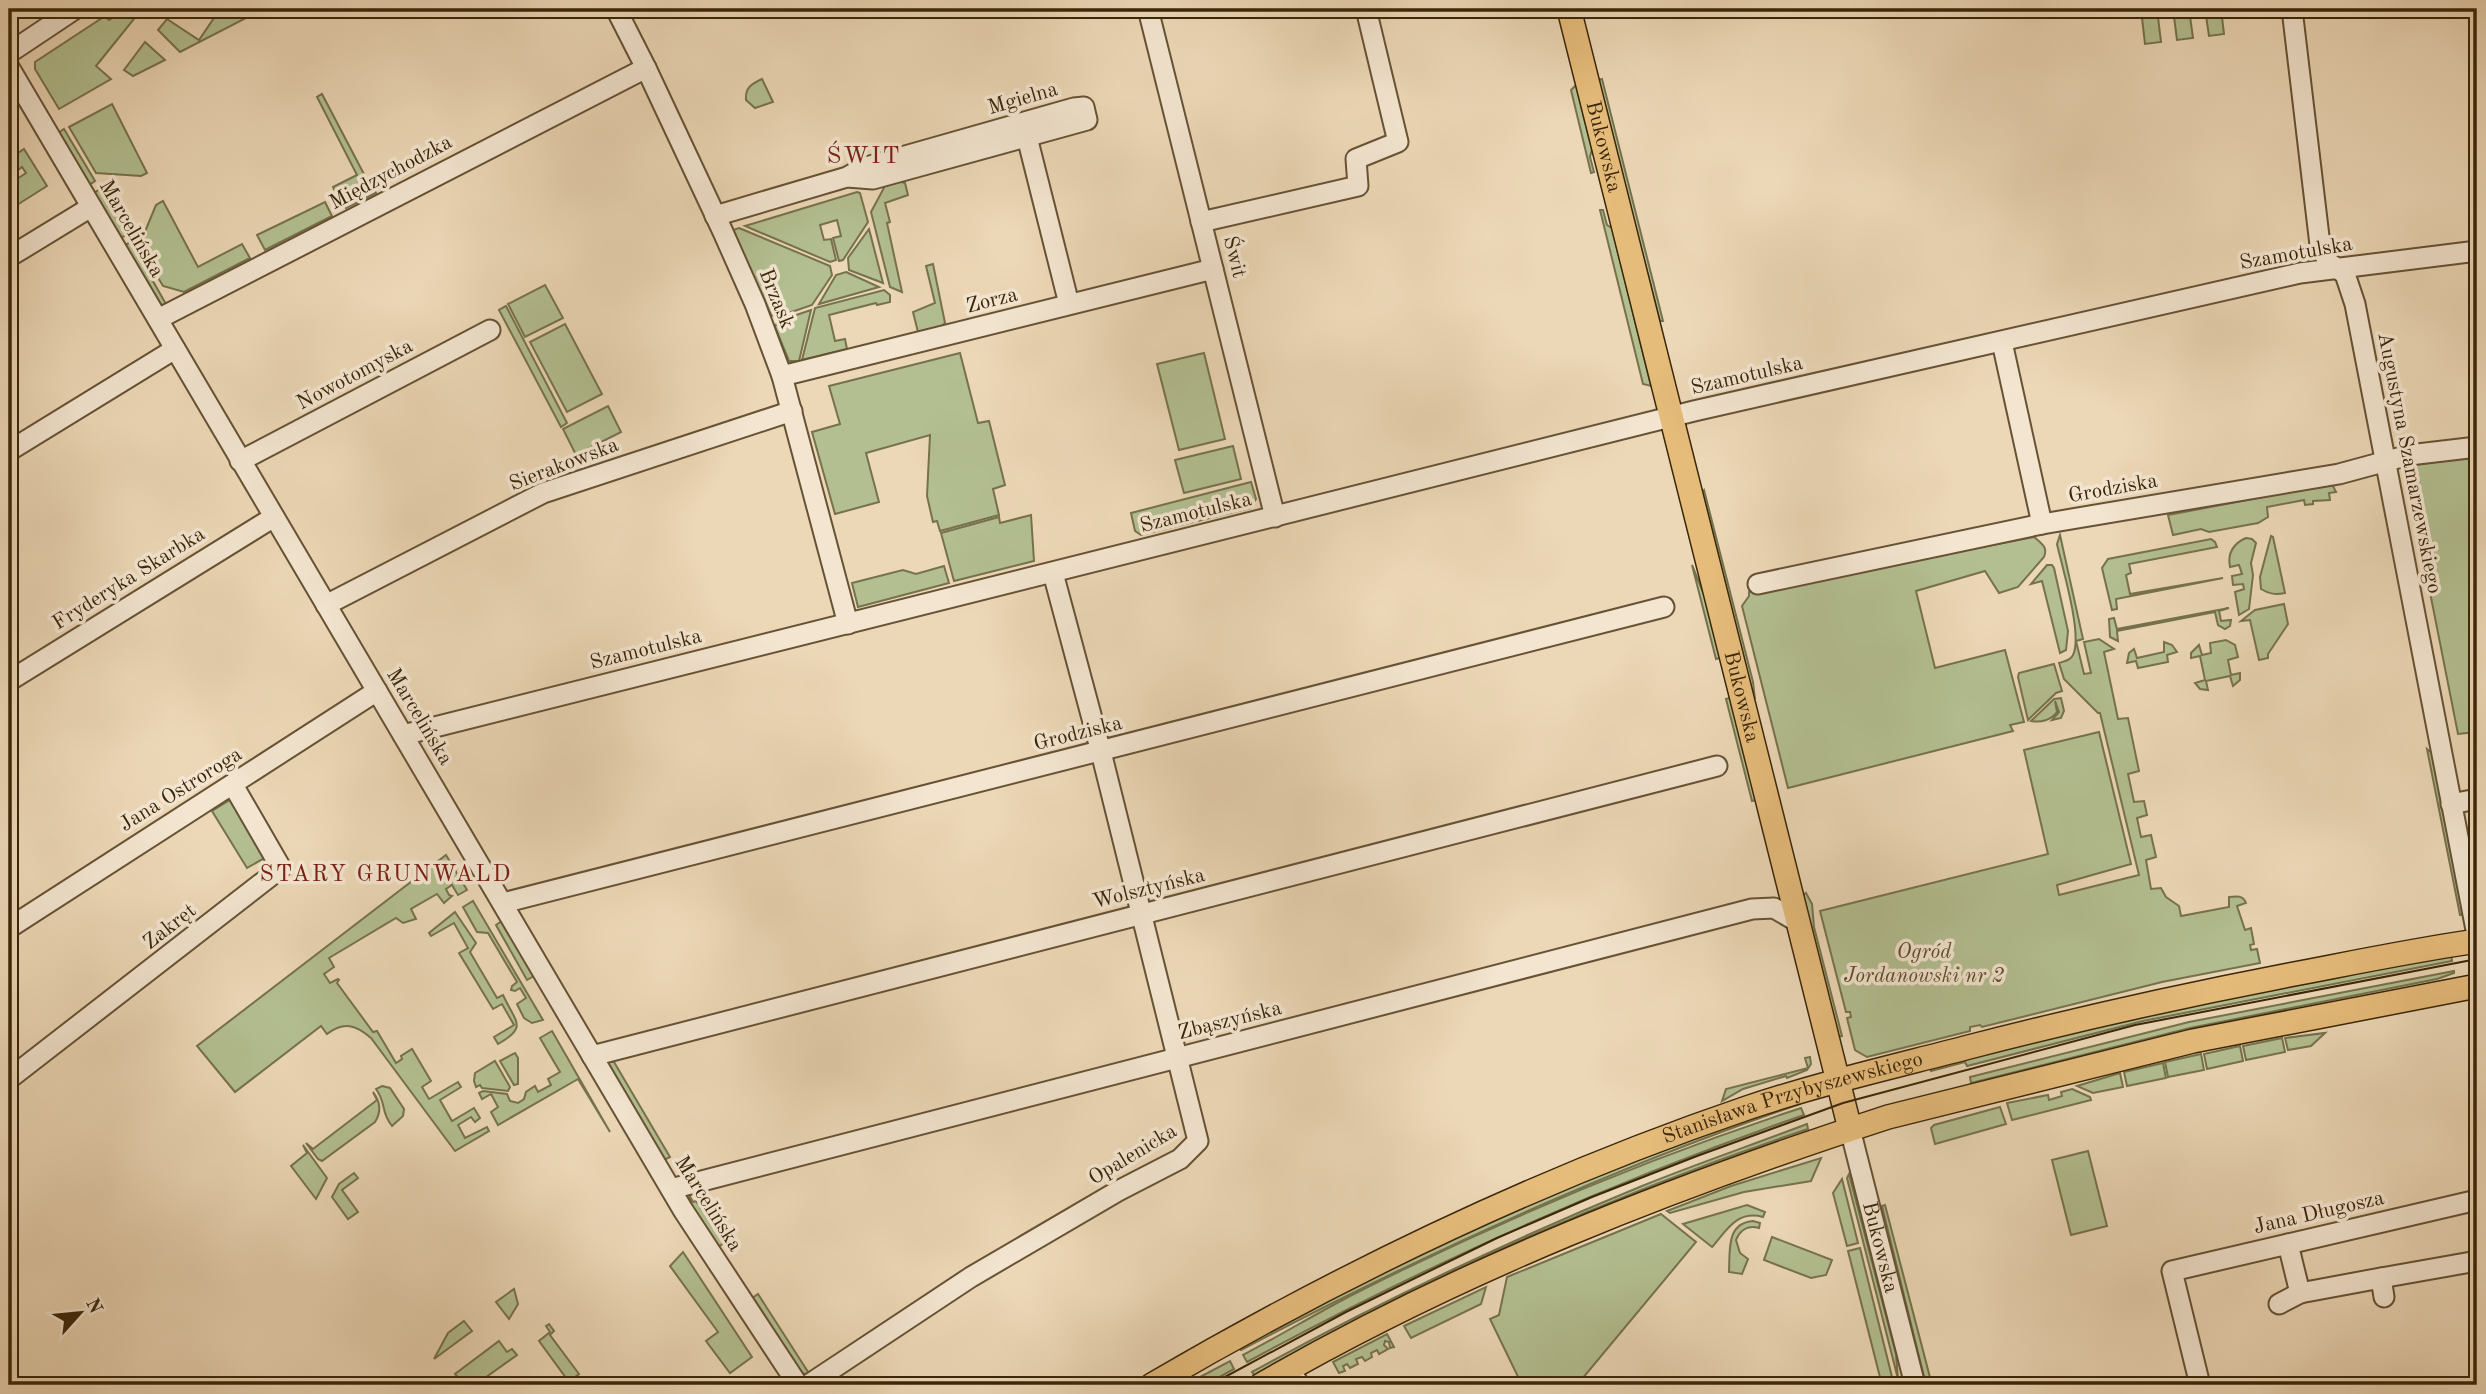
<svg xmlns="http://www.w3.org/2000/svg" width="2486" height="1394" viewBox="0 0 2486 1394" font-family="'Old Standard TT',serif">
<rect width="100%" height="100%" fill="#ecd7b6"/>
<filter id="stains"><feTurbulence type="fractalNoise" baseFrequency=".00286" numOctaves="4"/><feColorMatrix values="0 0 0 0 .2 0 0 0 0 .09 0 0 0 0 .02 0 0 0 .5 -.17"/></filter>
<radialGradient id="worn" r=".72"><stop offset=".6" stop-color="#630" stop-opacity="0"/><stop offset="1" stop-color="#630" stop-opacity=".3"/></radialGradient>
<g fill="#b3bf91" stroke="#76724d" stroke-width="2">
<path d="M 119,9 L 142,9 L 96,66 L 111,79 L 59,109 L 35,69 L 35,62 L 105,16 L 109,20 L 121,13 Z"/>
<path d="M 220,9 L 243,9 L 252,15 L 180,52 L 158,30 L 167,19 L 199,40 Z"/>
<path d="M 2141,9 L 2157,9 L 2161,42 L 2145,44 Z"/>
<path d="M 2173,9 L 2189,9 L 2193,38 L 2177,40 Z"/>
<path d="M 2205,9 L 2221,9 L 2224,34 L 2209,36 Z"/>
<path d="M 145,42 L 165,60 L 133,76 L 124,70 Z"/>
<path d="M 762,79 L 773,102 L 755,108 L 746,100 C 745,88 751,84 762,79 Z"/>
<path d="M 1602,79 L 1663,321 L 1660,321 L 1597,80 Z"/>
<path d="M 1576,85 L 1592,149 L 1590,157 L 1594,172 L 1591,173 L 1571,90 Z"/>
<path d="M 322,94 L 366,178 L 368,178 L 376,193 L 346,208 L 339,201 L 333,187 L 357,175 L 317,97 Z"/>
<path d="M 112,104 L 147,173 L 141,176 L 96,173 L 69,127 Z"/>
<path d="M 64,129 L 95,181 L 89,185 L 58,133 Z"/>
<path d="M 24,149 L 47,186 L 9,210 L 9,175 L 14,181 L 26,173 L 22,167 L 13,174 L 9,168 L 9,159 Z"/>
<path d="M 898,181 L 905,183 L 908,195 L 885,203 L 890,222 L 887,223 L 902,292 L 890,287 L 871,212 L 886,184 Z"/>
<path d="M 100,189 L 127,235 L 120,238 L 94,193 Z"/>
<path d="M 857,192 L 860,193 L 868,222 L 843,260 L 839,261 L 833,238 L 841,236 L 837,220 L 820,225 L 824,240 L 831,239 L 836,260 L 830,262 L 745,226 Z"/>
<path d="M 163,201 L 198,267 L 242,244 L 250,258 L 184,292 L 163,286 L 139,246 L 156,205 Z"/>
<path d="M 325,202 L 332,216 L 265,250 L 257,235 Z"/>
<path d="M 1600,210 L 1603,210 L 1607,225 L 1612,228 L 1651,386 L 1643,384 Z"/>
<path d="M 739,228 L 830,266 L 832,275 L 812,305 L 777,317 L 771,315 L 733,230 Z"/>
<path d="M 869,229 L 883,283 L 849,270 L 848,258 Z"/>
<path d="M 131,242 L 167,306 L 161,305 L 155,298 L 125,245 Z"/>
<path d="M 933,264 L 945,323 L 942,326 L 918,332 L 913,312 L 935,303 L 926,266 Z"/>
<path d="M 846,272 L 879,287 L 819,304 L 836,275 Z"/>
<path d="M 545,285 L 563,318 L 525,337 L 508,304 Z"/>
<path d="M 884,290 L 890,295 L 890,302 L 877,305 L 876,303 L 829,315 L 835,341 L 845,339 L 847,349 L 802,360 L 815,308 Z"/>
<path d="M 506,306 L 567,423 L 561,427 L 499,310 Z"/>
<path d="M 811,310 L 799,361 L 789,361 L 775,327 L 778,321 Z"/>
<path d="M 565,324 L 602,394 L 567,412 L 530,342 Z"/>
<path d="M 960,353 L 978,423 L 989,421 L 1005,485 L 993,489 L 999,515 L 940,531 L 937,521 L 933,522 L 927,496 L 930,435 L 866,453 L 879,502 L 835,514 L 812,432 L 840,424 L 829,386 Z"/>
<path d="M 1204,353 L 1225,439 L 1179,450 L 1157,364 Z"/>
<path d="M 608,406 L 621,432 L 576,455 L 563,429 Z"/>
<path d="M 1233,446 L 1241,479 L 1184,493 L 1175,460 Z"/>
<path d="M 2477,457 L 2477,732 L 2458,734 L 2407,476 L 2413,465 Z"/>
<path d="M 1251,482 L 1256,499 L 1251,508 L 1141,535 L 1135,531 L 1131,513 Z"/>
<path d="M 2332,484 L 2336,492 L 2329,493 L 2330,500 L 2313,501 L 2313,504 L 2305,505 L 2304,500 L 2267,507 L 2268,517 L 2258,523 L 2209,532 L 2201,529 L 2173,535 L 2168,515 Z"/>
<path d="M 1704,490 L 1753,682 L 1755,699 L 1740,653 L 1732,612 L 1702,492 Z"/>
<path d="M 1031,515 L 1034,561 L 954,581 L 941,533 L 999,517 L 1000,523 Z"/>
<path d="M 2060,535 L 2083,639 L 2076,641 L 2084,674 L 2091,673 L 2084,642 L 2099,639 L 2114,649 L 2104,652 L 2118,719 L 2128,718 L 2139,771 L 2128,774 L 2134,802 L 2144,801 L 2147,815 L 2137,818 L 2141,837 L 2151,835 L 2156,857 L 2146,860 L 2151,889 L 2161,888 L 2166,897 L 2179,906 L 2181,916 L 2229,907 L 2229,897 C 2236,896 2243,895 2246,903 L 2237,906 L 2245,930 L 2251,928 L 2254,944 L 2250,945 L 2251,950 L 2257,949 L 2260,963 L 2162,982 L 1982,1027 L 1980,1025 L 1970,1027 L 1970,1031 L 1867,1057 L 1855,1050 L 1847,1018 L 1851,1017 L 1850,1012 L 1846,1012 L 1820,911 L 2048,854 L 2024,750 L 2099,732 L 2131,864 L 2057,885 L 2059,895 L 2139,875 L 2100,713 L 2098,713 L 2064,679 L 2059,663 C 2065,661 2071,660 2073,655 C 2083,635 2062,567 2057,544 Z"/>
<path d="M 2271,536 L 2273,537 L 2285,593 C 2275,595 2270,594 2261,589 L 2260,577 Z"/>
<path d="M 2034,537 C 2042,544 2048,547 2044,557 L 2018,587 L 1999,593 L 1985,571 L 1916,591 L 1935,668 L 2005,650 L 2024,722 L 2010,725 L 2013,731 L 1788,788 L 1742,606 L 1749,596 L 1749,592 Z"/>
<path d="M 2246,538 L 2252,539 L 2256,543 L 2251,563 L 2253,575 L 2249,609 L 2239,615 L 2235,592 L 2244,589 L 2243,584 L 2233,585 L 2232,576 L 2242,574 L 2239,565 L 2230,567 C 2227,553 2234,543 2246,538 Z"/>
<path d="M 2211,539 L 2215,542 L 2217,547 L 2129,564 L 2131,573 L 2126,575 L 2130,594 L 2223,578 L 2116,599 L 2117,609 L 2112,610 L 2102,568 L 2108,559 Z"/>
<path d="M 1692,565 L 1705,597 L 1720,658 L 1716,659 Z"/>
<path d="M 2047,565 L 2052,565 L 2054,568 L 2068,631 L 2066,650 L 2060,653 L 2042,581 L 2031,584 Z"/>
<path d="M 944,566 L 949,583 L 858,607 L 852,583 L 903,570 L 916,574 Z"/>
<path d="M 2284,604 L 2288,624 L 2268,654 L 2268,658 L 2259,660 L 2250,620 L 2241,621 L 2255,610 Z"/>
<path d="M 2229,608 L 2219,611 L 2221,621 L 2231,620 L 2230,626 L 2225,629 L 2218,625 L 2215,612 L 2117,631 L 2118,641 L 2110,637 L 2109,619 L 2114,618 L 2117,629 Z"/>
<path d="M 2226,640 L 2235,645 L 2238,657 L 2228,660 L 2231,675 L 2240,673 L 2240,680 L 2233,686 L 2230,676 L 2206,681 L 2208,690 L 2200,689 L 2195,683 L 2205,680 L 2200,656 L 2191,658 L 2191,653 L 2199,645 L 2202,655 L 2211,653 L 2210,643 Z"/>
<path d="M 2164,642 L 2172,645 L 2177,652 L 2167,655 L 2168,662 L 2138,668 L 2136,661 L 2127,663 L 2129,653 L 2134,649 L 2137,658 L 2164,652 Z"/>
<path d="M 2054,664 L 2062,691 L 2056,693 L 2028,720 L 2018,677 L 2019,673 Z"/>
<path d="M 1730,698 L 1756,800 L 1752,801 L 1726,699 Z"/>
<path d="M 2061,698 L 2064,711 L 2061,718 L 2052,720 L 2059,712 L 2055,701 L 2057,712 C 2051,720 2041,723 2031,721 L 2054,699 Z"/>
<path d="M 2427,749 L 2432,753 L 2464,915 L 2460,915 Z"/>
<path d="M 233,798 L 268,856 L 247,868 L 212,811 Z"/>
<path d="M 446,855 L 467,890 L 458,895 L 452,885 L 446,889 L 449,895 L 452,896 L 444,903 L 437,894 L 411,909 L 416,919 L 403,923 L 396,918 L 329,958 L 334,967 L 324,974 L 330,983 L 338,979 L 339,980 L 337,983 L 373,1032 L 377,1031 L 396,1063 L 402,1059 L 401,1056 L 412,1049 L 431,1081 L 422,1087 L 429,1099 L 458,1082 L 461,1087 L 440,1100 L 452,1121 L 474,1108 L 480,1118 L 475,1122 L 471,1117 L 458,1125 L 465,1138 L 487,1127 L 489,1131 L 455,1151 L 371,1038 C 356,1025 344,1021 327,1034 L 321,1026 L 235,1092 L 197,1046 Z"/>
<path d="M 1806,893 L 1812,904 L 1814,927 L 1842,1036 L 1838,1037 L 1803,895 Z"/>
<path d="M 473,901 L 543,1020 L 532,1023 L 524,1018 L 517,1004 L 526,998 L 520,988 L 515,991 L 511,990 L 512,986 L 517,982 L 488,933 L 477,932 L 463,907 Z"/>
<path d="M 455,912 L 476,943 L 470,952 L 497,998 L 503,995 C 516,1023 528,1027 498,1044 L 494,1037 L 514,1025 L 502,1004 L 493,1009 L 459,953 L 468,948 L 454,923 L 431,936 L 429,933 Z"/>
<path d="M 502,921 L 534,976 L 527,980 L 496,925 Z"/>
<path d="M 2451,955 L 2452,961 L 2143,1021 L 1967,1066 L 1965,1062 L 1931,1071 L 1930,1068 L 2110,1021 Z"/>
<path d="M 2454,971 L 2454,973 L 2437,979 L 2190,1028 L 1971,1083 L 1970,1077 L 2189,1022 Z"/>
<path d="M 552,1031 L 610,1132 L 578,1079 L 498,1125 L 491,1112 L 498,1107 L 491,1094 L 482,1099 L 479,1093 L 483,1091 L 507,1094 L 510,1101 L 518,1103 L 524,1099 L 526,1092 L 535,1086 L 538,1092 L 551,1085 L 548,1079 L 560,1072 L 540,1038 Z"/>
<path d="M 2325,1033 L 2311,1046 L 2288,1050 L 2285,1038 Z"/>
<path d="M 2282,1038 L 2285,1052 L 2246,1060 L 2243,1046 Z"/>
<path d="M 2240,1046 L 2243,1061 L 2207,1069 L 2204,1054 Z"/>
<path d="M 515,1053 L 518,1058 L 518,1084 L 514,1085 L 500,1061 Z"/>
<path d="M 2201,1054 L 2204,1070 L 2168,1077 L 2165,1062 Z"/>
<path d="M 1810,1057 L 1811,1064 L 1807,1070 L 1787,1078 L 1786,1076 L 1743,1089 L 1722,1101 L 1726,1089 L 1808,1068 L 1805,1058 Z"/>
<path d="M 608,1058 L 610,1062 L 614,1062 L 670,1157 L 664,1160 L 607,1064 Z"/>
<path d="M 495,1061 L 510,1087 L 508,1091 L 482,1088 L 480,1085 L 476,1087 L 474,1081 L 475,1073 Z"/>
<path d="M 2163,1063 L 2166,1078 L 2127,1086 L 2124,1072 Z"/>
<path d="M 2120,1073 L 2123,1087 L 2093,1093 L 2077,1086 Z"/>
<path d="M 382,1086 L 390,1088 L 404,1109 L 403,1116 L 392,1126 C 380,1111 387,1104 376,1089 Z"/>
<path d="M 2072,1089 L 2090,1097 L 2091,1100 L 2012,1120 L 2007,1103 L 2048,1095 L 2049,1100 L 2062,1096 L 2061,1092 Z"/>
<path d="M 373,1092 C 380,1101 382,1111 375,1122 L 322,1161 L 318,1159 L 306,1143 L 313,1149 L 377,1100 Z"/>
<path d="M 1799,1101 L 1800,1104 C 1606,1170 1422,1255 1241,1350 L 1238,1347 C 1310,1310 1380,1272 1452,1238 C 1565,1184 1681,1140 1799,1101 Z"/>
<path d="M 2000,1107 L 2006,1124 L 1935,1144 L 1931,1128 L 1934,1125 Z"/>
<path d="M 1801,1108 L 1804,1115 C 1611,1182 1426,1265 1247,1362 L 1243,1355 C 1279,1336 1314,1315 1350,1296 C 1496,1222 1646,1159 1801,1108 Z"/>
<path d="M 1807,1124 L 1808,1129 C 1619,1192 1427,1276 1254,1375 L 1252,1372 C 1379,1302 1508,1241 1642,1186 C 1696,1164 1752,1145 1807,1124 Z"/>
<path d="M 303,1145 L 327,1178 L 316,1199 L 291,1166 L 307,1153 Z"/>
<path d="M 2088,1151 L 2107,1226 L 2071,1235 L 2052,1160 Z"/>
<path d="M 1821,1158 L 1811,1181 L 1744,1192 L 1670,1213 L 1667,1211 L 1731,1186 Z"/>
<path d="M 354,1173 L 358,1178 L 342,1190 L 358,1212 L 348,1219 L 332,1197 L 339,1184 Z"/>
<path d="M 1849,1174 L 1896,1354 L 1898,1379 L 1847,1178 Z"/>
<path d="M 1842,1179 L 1858,1243 L 1847,1246 L 1833,1193 Z"/>
<path d="M 689,1195 L 693,1202 L 696,1201 L 724,1243 L 718,1247 L 691,1205 Z"/>
<path d="M 1747,1205 L 1765,1212 L 1763,1217 C 1737,1210 1727,1230 1712,1247 L 1683,1224 Z"/>
<path d="M 1885,1205 L 1932,1385 L 1926,1385 L 1882,1206 Z"/>
<path d="M 1661,1214 L 1696,1242 L 1577,1385 L 1522,1385 L 1490,1319 L 1499,1315 L 1507,1277 Z"/>
<path d="M 1753,1221 L 1760,1223 L 1759,1228 C 1748,1225 1740,1230 1736,1240 L 1740,1253 L 1748,1259 L 1742,1274 L 1729,1272 C 1730,1251 1726,1223 1753,1221 Z"/>
<path d="M 1772,1237 L 1832,1260 L 1826,1275 L 1811,1278 L 1764,1260 Z"/>
<path d="M 1860,1248 L 1894,1385 L 1882,1385 L 1848,1251 Z"/>
<path d="M 683,1252 L 752,1357 L 730,1373 L 706,1341 L 718,1332 L 670,1266 Z"/>
<path d="M 1486,1287 L 1481,1304 L 1411,1338 L 1404,1326 Z"/>
<path d="M 514,1289 L 518,1304 L 509,1319 L 496,1302 Z"/>
<path d="M 758,1294 L 810,1375 L 801,1373 L 751,1299 Z"/>
<path d="M 464,1321 L 472,1331 L 434,1359 L 448,1333 Z"/>
<path d="M 549,1324 L 554,1331 L 550,1335 L 579,1374 L 569,1382 L 539,1341 L 550,1332 L 546,1326 Z"/>
<path d="M 1387,1334 L 1394,1347 L 1390,1348 L 1389,1342 L 1385,1341 L 1384,1345 L 1388,1349 L 1379,1354 L 1377,1350 L 1371,1353 L 1372,1357 L 1365,1361 L 1362,1357 L 1356,1359 L 1358,1364 L 1350,1368 L 1347,1364 L 1343,1366 L 1345,1371 L 1339,1373 L 1333,1362 Z"/>
<path d="M 499,1341 L 507,1352 L 512,1349 L 517,1355 L 475,1385 L 464,1385 L 455,1374 Z"/>
<path d="M 1230,1361 L 1234,1369 L 1205,1385 L 1185,1385 Z"/>
</g>
<g fill="none" stroke-linecap="round" stroke-linejoin="round">
<g stroke="#665234" stroke-width="23">
<g id="minor">
<path d="M 616,9 L 646,68 L 723,232 L 755,304 L 782,376 L 848,624"/>
<path d="M 1148,9 L 1275,517"/>
<path d="M 2292,9 L 2320,245 L 2328,262 L 2345,274 L 2355,304 L 2477,935"/>
<path d="M 9,53 L 75,9"/>
<path d="M 9,67 L 683,1210 L 798,1385"/>
<path d="M 1020,127 L 1027,137 L 1069,304"/>
<path d="M 715,216 L 847,177 L 873,179 L 1087,120 L 1084,107 L 1074,108 L 863,168 L 847,177"/>
<path d="M 1201,222 L 1358,186 L 1356,159 L 1398,142 L 1366,9"/>
<path d="M 9,257 L 91,207"/>
<path d="M 158,319 L 646,68"/>
<path d="M 2002,342 L 2042,524"/>
<path d="M 782,376 L 1213,269"/>
<path d="M 9,451 L 175,349"/>
<path d="M 240,461 L 490,330"/>
<path d="M 1758,584 L 2042,524 L 2339,474 L 2409,455 L 2477,447"/>
<path d="M 326,605 L 543,493 L 792,411"/>
<path d="M 9,681 L 274,517"/>
<path d="M 403,735 L 1694,411 L 2300,273 L 2477,251"/>
<path d="M 2451,804 L 2477,799"/>
<path d="M 503,903 L 1664,607"/>
<path d="M 9,928 L 377,691"/>
<path d="M 592,1056 L 1717,766"/>
<path d="M 9,1079 L 281,868 L 233,785"/>
<path id="s1" d="M 1850,1129 L 1915,1385"/>
<path d="M 671,1189 L 1752,909 L 1774,908 L 1798,922"/>
<path d="M 2288,1244 L 2300,1293 L 2381,1278 L 2384,1297"/>
<path d="M 2381,1278 L 2477,1261"/>
<path d="M 2279,1304 L 2300,1293"/>
<path d="M 1290,1368 L 1299,1385"/>
<path d="M 808,1385 L 971,1277 L 1118,1191 L 1180,1159 L 1198,1141 L 1101,752 L 1053,573"/>
<path d="M 2200,1385 L 2172,1271 L 2477,1200"/>
</g>
</g>
<g stroke="#3a2609" stroke-width="26">
<g id="major">
<path id="s2" d="M 1569,9 L 1850,1129"/>
<path id="s3" d="M 1152,1385 C 1340,1275 1541,1178 1747,1108 C 1818,1084 1892,1067 1965,1048 C 2073,1020 2180,996 2289,975 C 2352,963 2414,950 2477,941"/>
<path d="M 1261,1385 C 1458,1271 1672,1187 1888,1117 L 2193,1041 L 2477,986"/>
</g>
</g>
<use href="#minor" stroke="#f3e5d0" stroke-width="19"/>
<use href="#major" stroke="#e6bc7b" stroke-width="23"/>
<path stroke="#3a2609" stroke-width="2" d="M 1210,1385 L 1346,1312 L 1497,1238 L 1592,1197 L 1697,1156 L 1843,1103 L 2135,1025 L 2477,959"/>
</g>
<g text-anchor="middle" dominant-baseline="central" stroke-width="7" stroke-linejoin="round" paint-order="stroke">
<g font-size="21" fill="#3a2609" stroke="#f3e5d0">
<text transform="translate(1023 99) rotate(-16)">Mgielna</text>
<text stroke="none"><textPath href="#s2" startOffset="142">Bukowska</textPath></text>
<text transform="translate(391 173) rotate(-28)">Międzychodzka</text>
<text transform="translate(131 229) rotate(60)">Marcelińska</text>
<text transform="translate(2296 254) rotate(-10)">Szamotulska</text>
<text transform="translate(1234 257) rotate(76)">Świt</text>
<text transform="translate(776 299) rotate(68)">Brzask</text>
<text transform="translate(992 301) rotate(-14)">Zorza</text>
<text transform="translate(355 375) rotate(-28)">Nowotomyska</text>
<text transform="translate(1747 376) rotate(-13)">Szamotulska</text>
<text transform="translate(2409 463) rotate(79)">Augustyna Szamarzewskiego</text>
<text transform="translate(564 465) rotate(-21)">Sierakowska</text>
<text transform="translate(2113 489) rotate(-10)">Grodziska</text>
<text transform="translate(1196 513) rotate(-14)">Szamotulska</text>
<text transform="translate(129 579) rotate(-32)">Fryderyka Skarbka</text>
<text transform="translate(646 650) rotate(-14)">Szamotulska</text>
<text stroke="none"><textPath href="#s2" startOffset="709">Bukowska</textPath></text>
<text transform="translate(419 717) rotate(59)">Marcelińska</text>
<text transform="translate(1078 734) rotate(-14)">Grodziska</text>
<text transform="translate(181 790) rotate(-32)">Jana Ostroroga</text>
<text transform="translate(1149 889) rotate(-14)">Wolsztyńska</text>
<text transform="translate(170 927) rotate(-38)">Zakręt</text>
<text transform="translate(1230 1021) rotate(-14)">Zbąszyńska</text>
<text stroke="none"><textPath href="#s3" startOffset="704">Stanisława Przybyszewskiego</textPath></text>
<text transform="translate(1133 1155) rotate(-31)">Opalenicka</text>
<text transform="translate(708 1204) rotate(58)">Marcelińska</text>
<text transform="translate(2319 1213) rotate(-13)">Jana Długosza</text>
<text stroke="none"><textPath href="#s1" startOffset="122">Bukowska</textPath></text>
</g>
<g font-size="21" font-style="italic" fill="#584c2b" stroke="#f3e5d0">
<text x="1924" y="952">Ogród<tspan x="1924" dy="24">Jordanowski nr 2</tspan></text>
</g>
<g font-size="23" letter-spacing="2" fill="#7a1f14" stroke="#f3e5d0">
<text x="386" y="874">STARY GRUNWALD</text>
</g>
<g font-size="24" letter-spacing="2" fill="#7a1f14" stroke="#f3e5d0">
<text x="864" y="157">ŚWIT</text>
</g>
</g>
<rect width="2486" height="1394" fill="none" stroke="#ecd7b6" stroke-width="35"/>
<rect x="10" y="10" width="2465" height="1373" fill="none" stroke="#3a2609" stroke-width="3.5"/>
<rect x="18" y="18" width="2451" height="1359" fill="none" stroke="#3a2609" stroke-width="2"/>
<g transform="translate(80 1313) rotate(63)" stroke="#f3e5d0" stroke-width="5" paint-order="stroke">
<path d="M0-5L12 26L0 18L-12 26Z" fill="#3a2609"/>
<text y="-10" font-size="19" font-weight="bold" text-anchor="middle" fill="#3a2609">N</text>
</g>
<rect width="100%" height="100%" filter="url(#stains)"/>
<rect width="100%" height="100%" fill="url(#worn)"/>
</svg>
